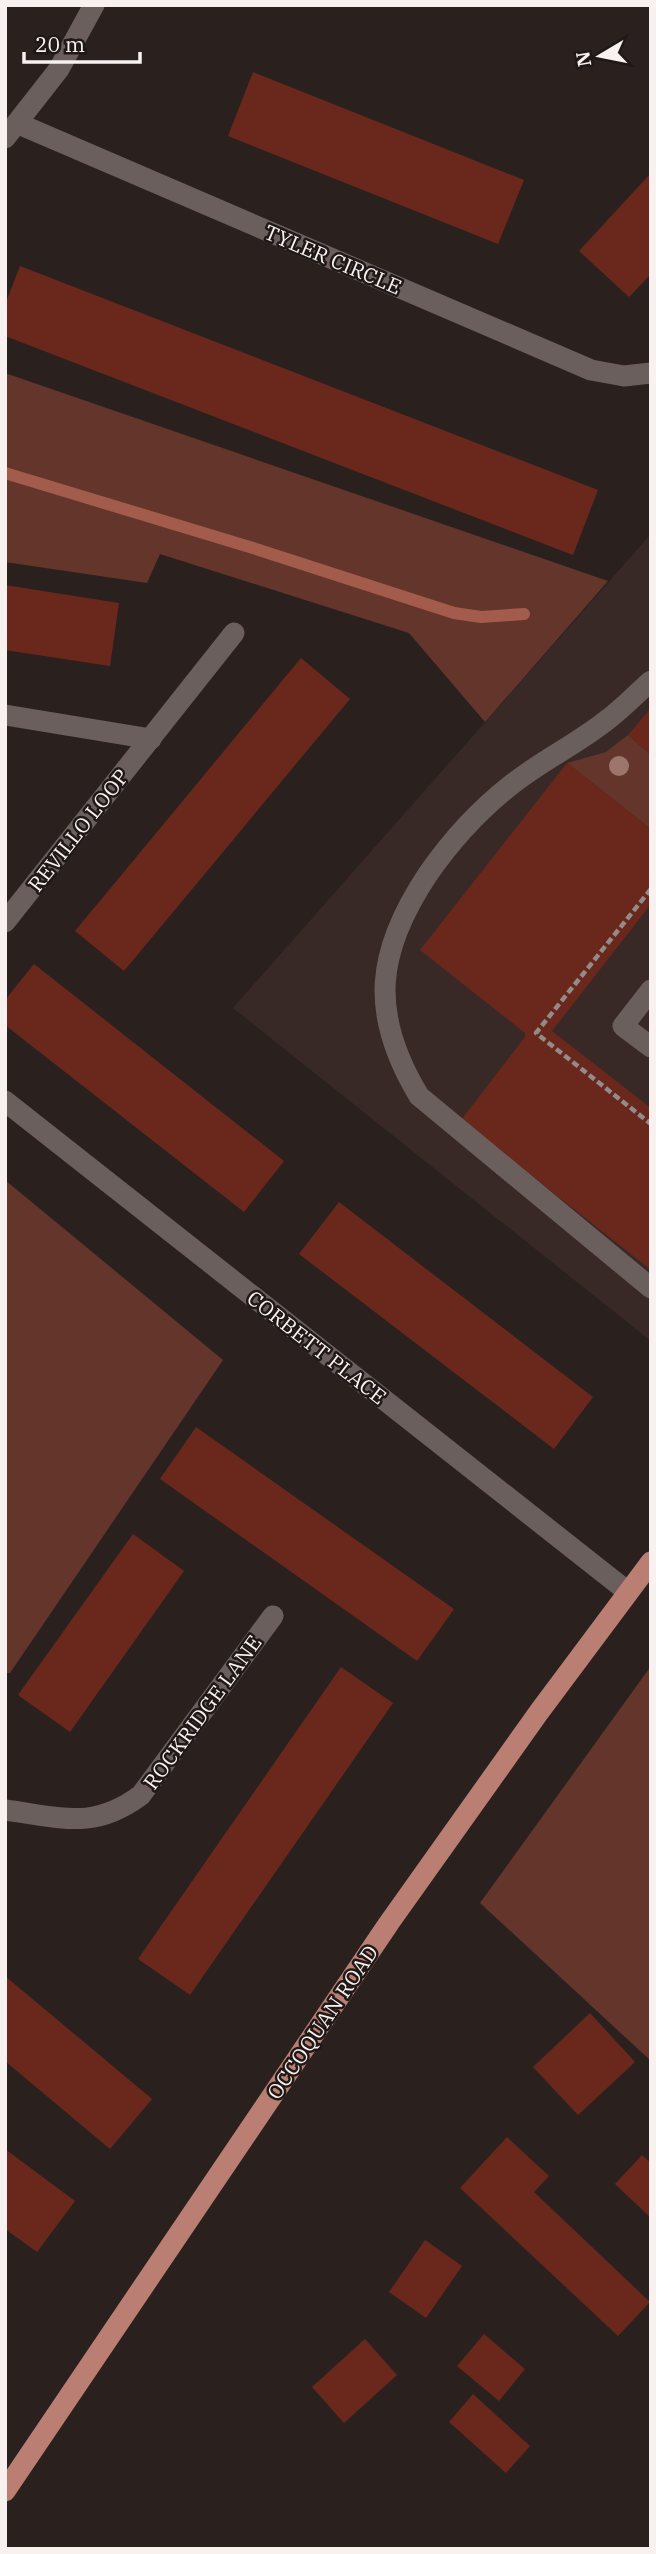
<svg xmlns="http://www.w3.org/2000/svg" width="656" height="2554" viewBox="0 0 656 2554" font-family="'IBM Plex Serif',serif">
<rect width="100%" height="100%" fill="#2a211f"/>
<path fill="#392926" d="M 651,534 L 651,1341 L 233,1008 Z"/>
<g fill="#64352b">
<path d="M 5,373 L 608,581 L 485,722 L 409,633 L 160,554 L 147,583 L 5,562 Z"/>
<path d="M 628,735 L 651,755 L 651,829 L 567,763 L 606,752 Z"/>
<path d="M 5,1180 L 223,1360 L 10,1673 L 5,1673 Z"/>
<path d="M 651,1666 L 651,2061 L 480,1903 Z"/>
</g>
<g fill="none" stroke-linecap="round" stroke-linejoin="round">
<path stroke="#a35b4c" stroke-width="12" d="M 5,473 L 253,548 L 454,613 L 481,617 L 524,614"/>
</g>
<g fill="#69281b">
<path d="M 253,72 L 524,180 L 498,244 L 228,136 Z"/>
<path d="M 651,173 L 651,274 L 629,297 L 579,251 Z"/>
<path d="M 20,266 L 598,490 L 573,555 L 5,336 L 5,305 Z"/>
<path d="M 5,585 L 119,603 L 110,666 L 5,650 Z"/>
<path d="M 301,658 L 350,699 L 124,971 L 75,931 Z"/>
<path d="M 651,708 L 651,755 L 628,735 Z"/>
<path d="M 567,763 L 651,829 L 651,904 L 552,1031 L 651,1108 L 651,1270 L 461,1120 L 525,1037 L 525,1033 L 420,950 Z"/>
<path d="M 34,964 L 284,1161 L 244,1212 L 5,1025 L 5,1000 Z"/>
<path d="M 339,1202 L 593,1397 L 554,1449 L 299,1254 Z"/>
<path d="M 196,1427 L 454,1609 L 417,1661 L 160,1479 Z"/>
<path d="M 133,1534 L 184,1571 L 70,1732 L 18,1695 Z"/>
<path d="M 341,1667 L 393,1703 L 190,1995 L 138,1959 Z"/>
<path d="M 5,1976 L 152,2099 L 110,2149 L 5,2061 Z"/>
<path d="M 590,2013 L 635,2062 L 578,2115 L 533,2067 Z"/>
<path d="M 507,2137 L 549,2176 L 534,2192 L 650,2302 L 618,2336 L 460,2188 Z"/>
<path d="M 5,2149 L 75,2201 L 37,2252 L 5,2229 Z"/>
<path d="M 642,2155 L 651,2163 L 651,2218 L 615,2184 Z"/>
<path d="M 425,2240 L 462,2266 L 426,2318 L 389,2292 Z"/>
<path d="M 484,2334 L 525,2369 L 499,2401 L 457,2366 Z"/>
<path d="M 365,2339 L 397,2375 L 344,2423 L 312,2387 Z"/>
<path d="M 473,2394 L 530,2446 L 506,2473 L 449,2422 Z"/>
</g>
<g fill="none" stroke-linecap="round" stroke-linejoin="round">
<path stroke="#938b8a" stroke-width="4.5" stroke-dasharray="7 3.5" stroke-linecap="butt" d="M 651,889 L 536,1033 L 651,1124"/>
<g stroke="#6a5f5c" stroke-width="21">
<path d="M 19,124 L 591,370 L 624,376 L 651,373"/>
<path d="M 5,138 L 59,69 L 94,5"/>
<path d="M 651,681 C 636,694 623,708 607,720 C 577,744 541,761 511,785 C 479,810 451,841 428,874 C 376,952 369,1013 419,1096 L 651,1288"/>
<path d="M 5,715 L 151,739"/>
<path d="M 5,922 L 234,633"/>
<path d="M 651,990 L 623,1026 L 651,1047"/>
<path d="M 5,1101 L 628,1592"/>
<path d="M 5,1810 C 60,1817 93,1831 141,1795 L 273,1616"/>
</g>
<path stroke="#ba7f72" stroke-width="21" d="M 5,2491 L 389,1923 L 539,1712 L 651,1562"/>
</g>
<circle fill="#9c756c" cx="619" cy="766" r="10"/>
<g text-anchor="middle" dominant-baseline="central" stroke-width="5" stroke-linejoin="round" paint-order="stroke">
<g font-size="21" fill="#f8f1f0" stroke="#201816">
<text transform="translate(333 259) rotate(23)">TYLER CIRCLE</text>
<text transform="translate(78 830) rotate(-52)">REVILLO LOOP</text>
<text transform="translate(317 1347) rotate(38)">CORBETT PLACE</text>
<text transform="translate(202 1712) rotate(-54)">ROCKRIDGE LANE</text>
<text transform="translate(322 2022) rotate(-56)">OCCOQUAN ROAD</text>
</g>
</g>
<rect width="656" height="2554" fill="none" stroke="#f8f1f0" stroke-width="14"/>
<g transform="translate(600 56) rotate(260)" stroke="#201816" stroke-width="5" paint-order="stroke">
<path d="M0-5L12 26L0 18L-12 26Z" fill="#f8f1f0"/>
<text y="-10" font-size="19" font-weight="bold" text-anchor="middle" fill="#f8f1f0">N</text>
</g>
<path d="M24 52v10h116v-10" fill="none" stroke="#f8f1f0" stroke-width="3.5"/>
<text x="35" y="52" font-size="21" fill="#f8f1f0" stroke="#201816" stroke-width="5" paint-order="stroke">20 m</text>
</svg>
